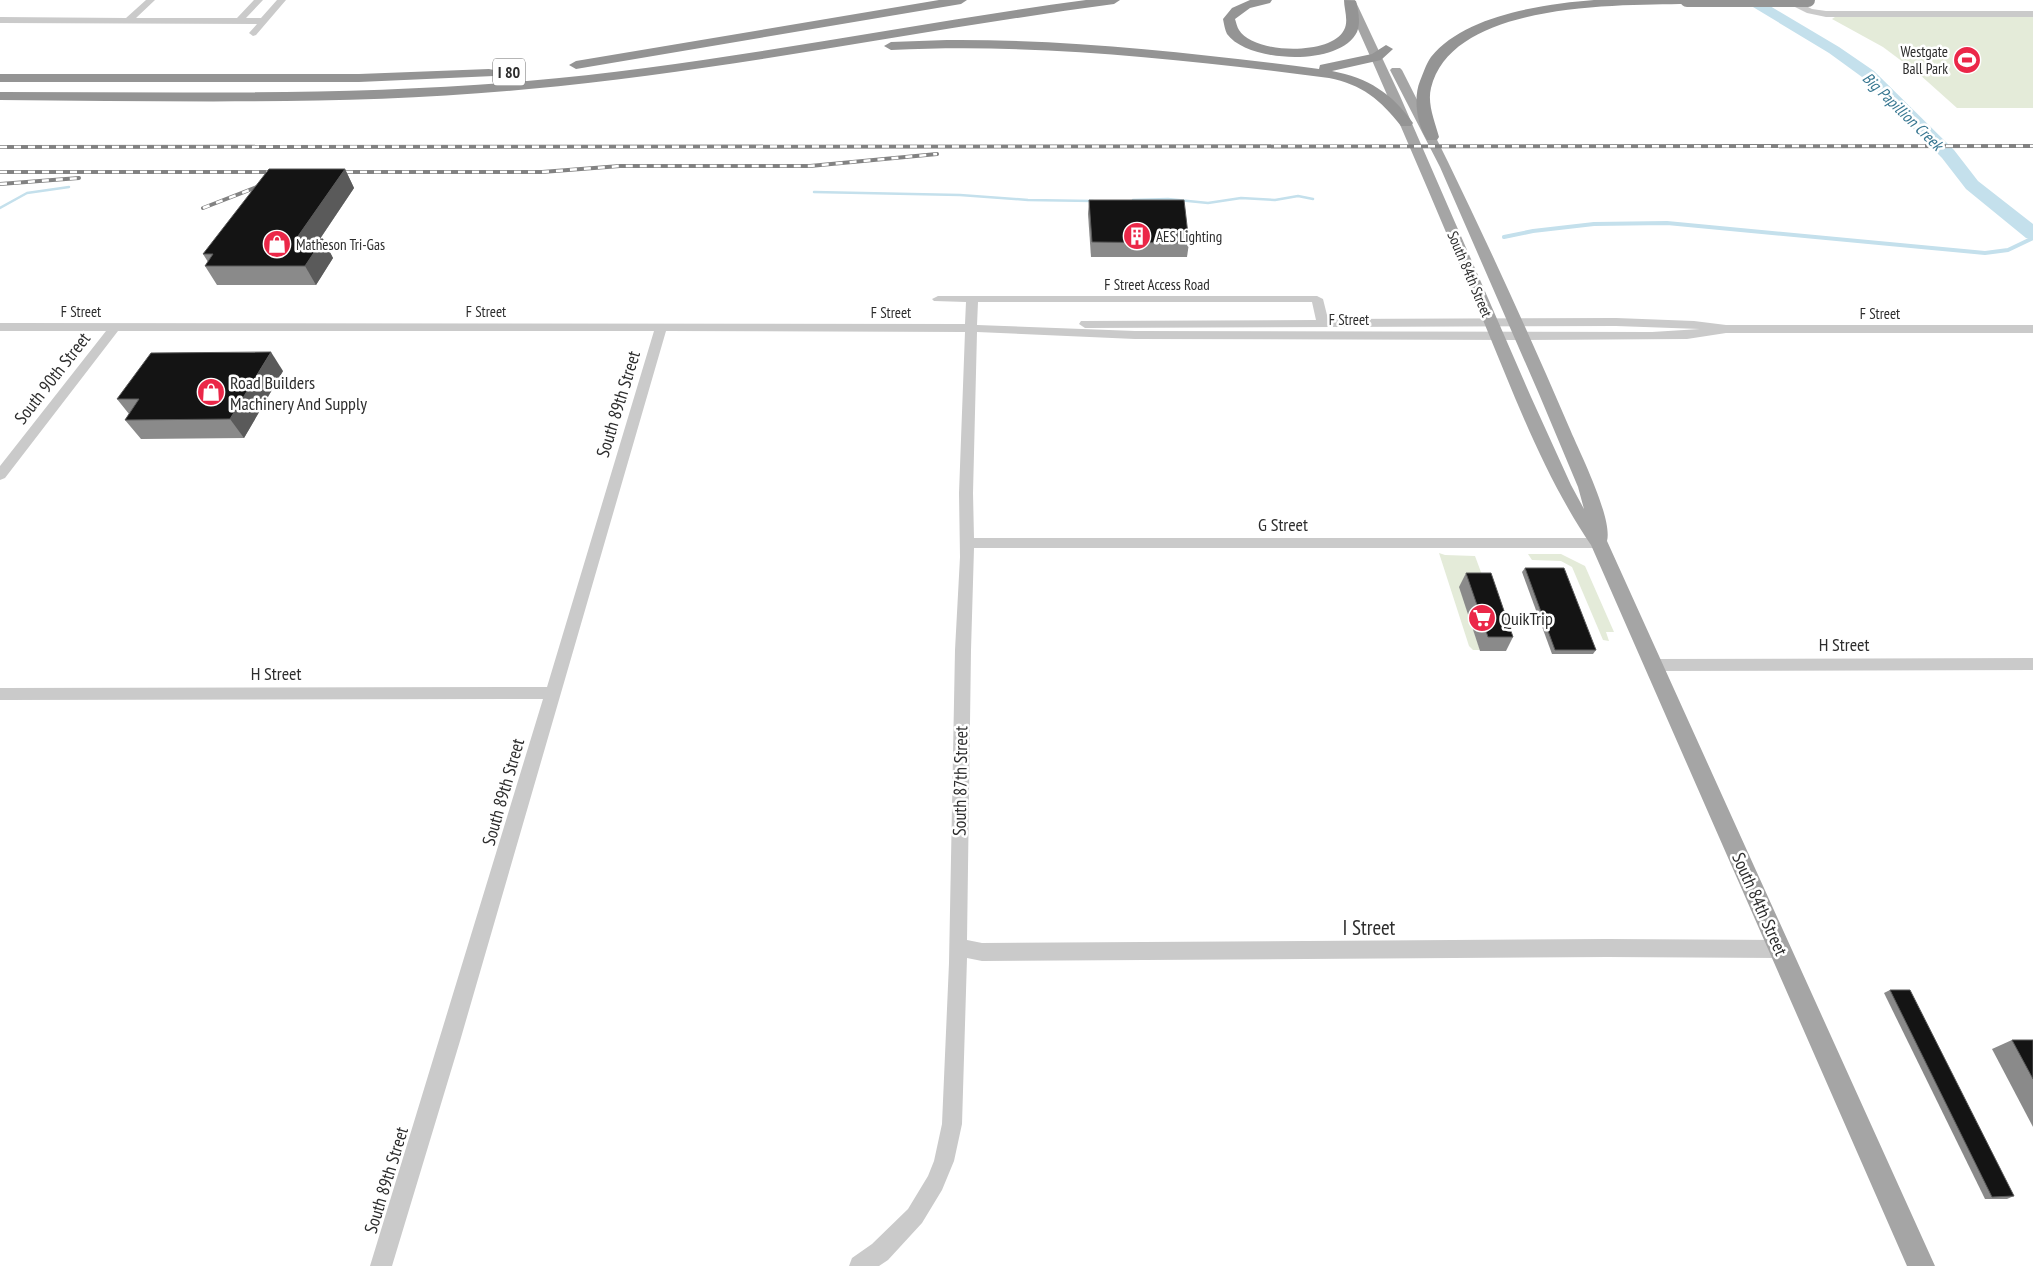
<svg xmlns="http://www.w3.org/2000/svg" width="2033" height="1266" viewBox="0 0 2033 1266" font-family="'PT Sans Narrow',sans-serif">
<rect width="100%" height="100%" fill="#fff"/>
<g fill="#e4ebd9">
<path d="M 2033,16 L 2033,108 L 1957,108 L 1919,74 L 1883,47 L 1832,19 L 1835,17 Z"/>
<path d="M 1439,553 L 1445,555 L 1475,556 L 1485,583 L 1460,588 L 1480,650 L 1473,650 L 1469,646 Z"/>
<path d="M 1528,554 L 1561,554 L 1585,566 L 1614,632 L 1606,632 L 1609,641 L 1603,640 L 1572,567 L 1561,561 L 1532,560 Z"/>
</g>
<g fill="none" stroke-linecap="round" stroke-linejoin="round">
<g stroke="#c4e0ec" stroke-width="2.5">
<path d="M 814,192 L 960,195 L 1028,200 L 1093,201"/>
<path d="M 1133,200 L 1168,199 L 1208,203 L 1241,198 L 1275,200 L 1298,196 L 1313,199"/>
<path d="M 0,208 L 27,193 L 69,187"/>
</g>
<path stroke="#c4e0ec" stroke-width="4" d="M 1504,237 L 1533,231 L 1594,224 L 1667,223 L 1985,253 L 2008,250 L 2033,238"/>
<path fill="#c4e0ec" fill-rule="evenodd" d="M 1760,0 L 1839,47 L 1874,71 L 1954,150 L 1978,181 L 2033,224 L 2033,240 L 2026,238 L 1966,189 L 1942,158 L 1862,77 L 1829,53 L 1753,7 L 1751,4 L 1753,1 Z"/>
<g fill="#cacaca" fill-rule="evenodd">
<path d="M 146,0 L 155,0 L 136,18 L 237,18 L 254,0 L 263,0 L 246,18 L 261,18 L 277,0 L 286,0 L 256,35 L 253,36 L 249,33 L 257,24 L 0,23 L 0,17 L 126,18 Z"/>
<path d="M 1794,0 L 1812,9 L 1826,11 L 2033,11 L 2033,17 L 1826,17 L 1807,13 L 1791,5 L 1790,3 Z"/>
<path d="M 938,296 L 1317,296 L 1323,299 L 1328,319 L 1616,318 L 1694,321 L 1726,325 L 2033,325 L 2033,333 L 1726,333 L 1687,339 L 1521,340 L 1135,339 L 977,332 L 973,493 L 974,538 L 1599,538 L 1604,539 L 1606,543 L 1604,547 L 1599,548 L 974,548 L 971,650 L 967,940 L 982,943 L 1607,939 L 1780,940 L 1786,943 L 1789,949 L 1786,955 L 1780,958 L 1607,957 L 982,961 L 967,958 L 962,1124 L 954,1161 L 942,1190 L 922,1223 L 888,1260 L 879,1266 L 849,1266 L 852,1258 L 872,1244 L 908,1209 L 928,1176 L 934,1161 L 942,1124 L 949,963 L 955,650 L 960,557 L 959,493 L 965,332 L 666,331 L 460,1041 L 392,1266 L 370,1266 L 543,699 L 0,700 L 0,688 L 547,687 L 654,331 L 118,331 L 5,478 L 0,480 L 0,466 L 106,331 L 0,331 L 0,323 L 965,324 L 966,302 L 934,301 L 932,299 ZM 978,302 L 1312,302 L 1316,320 L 1081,321 L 1079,324 L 1085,328 L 1616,326 L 1700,329 L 1652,332 L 1135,331 L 977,325 Z"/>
<path d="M 2033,658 L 2033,670 L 1654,671 L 1649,669 L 1646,665 L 1649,661 L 1654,659 Z"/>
</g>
<path fill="#a5a5a5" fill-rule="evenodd" d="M 1345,0 L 1355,0 L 1400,96 L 1531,397 L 1571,485 L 1584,509 L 1578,487 L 1539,394 L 1440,167 L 1390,70 L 1392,68 L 1400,68 L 1402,70 C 1462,187 1517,306 1569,427 C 1579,451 1613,518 1607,541 L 1935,1266 L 1907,1266 L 1591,545 C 1544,476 1515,397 1483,320 C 1438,213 1393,106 1345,0 Z"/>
<g fill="#949494" fill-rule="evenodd">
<path d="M 939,0 L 967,0 L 961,4 L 576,69 L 569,65 L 576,61 Z"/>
<path d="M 1086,0 L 1120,0 L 1114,4 C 919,30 725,71 529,89 C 353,106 176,101 0,100 L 0,92 C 176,92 351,96 527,81 C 714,65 899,25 1086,0 Z"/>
<path d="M 1250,0 L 1272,0 L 1270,3 L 1250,8 L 1235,19 C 1236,22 1237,27 1239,30 C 1253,54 1331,56 1344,30 C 1349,21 1344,9 1344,0 L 1356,1 C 1358,10 1361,22 1357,32 C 1340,67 1248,63 1227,34 C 1225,30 1224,24 1223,19 L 1232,8 Z"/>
<path d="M 1594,0 L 1693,0 L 1687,4 C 1617,5 1452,2 1431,88 C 1427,104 1435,122 1439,137 L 1437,140 L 1427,140 C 1417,125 1413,98 1420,81 C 1423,74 1426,64 1431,57 C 1464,15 1544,4 1594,0 Z"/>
<path d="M 947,40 C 1072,39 1195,53 1319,69 L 1320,65 L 1372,54 L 1386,45 L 1393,49 L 1381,60 L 1332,71 C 1368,78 1392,93 1413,123 L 1411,126 L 1401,126 C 1381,100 1361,84 1329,78 C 1181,59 1040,43 891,50 L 884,46 L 891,42 Z"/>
<path d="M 489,69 L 494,70 L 496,73 L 494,76 L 359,82 L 0,82 L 0,74 L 359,74 Z"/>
</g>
<g stroke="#828282" stroke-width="4">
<g id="rail">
<path d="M 0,147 L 2033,146"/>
<path d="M 0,172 L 280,172"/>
<path d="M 332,172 L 542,172 L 620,166 L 810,166 L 937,154"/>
<path d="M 0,184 L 79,178"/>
<path d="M 203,208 L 270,182"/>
</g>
</g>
<use href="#rail" stroke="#fff" stroke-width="2.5" stroke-dasharray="7" stroke-linecap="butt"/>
<path stroke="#949494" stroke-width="14" d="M 1687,0 L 1808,0"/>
</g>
<g fill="#8a8a8a">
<path d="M 345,169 L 354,188 L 320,239 L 323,239 L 333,258 L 316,285 L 217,285 L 205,266 L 208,262 L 203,254 Z"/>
<path d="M 1089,200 L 1189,243 L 1187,257 L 1091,257 L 1088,214 Z"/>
<path d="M 283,371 L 244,438 L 141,439 L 125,420 L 129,414 L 117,399 Z"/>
<path d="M 1525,568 L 1596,650 L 1593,654 L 1552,654 L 1522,572 Z"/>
<path d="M 1466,573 L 1513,637 L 1506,651 L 1480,651 L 1459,587 Z"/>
<path d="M 1890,990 L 2014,1196 L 2007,1199 L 1985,1199 L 1884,993 Z"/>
<path d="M 2012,1040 L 2033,1040 L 2033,1127 L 1992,1049 Z"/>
</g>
<g fill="#5a5a5a">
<path d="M 345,169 L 354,188 L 307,258 L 296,239 Z"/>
<path d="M 323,239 L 333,258 L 316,285 L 305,266 Z"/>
<path d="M 271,352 L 283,371 L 244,438 L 230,419 Z"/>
</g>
<g fill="#141414" stroke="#5a5a5a">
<path d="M 269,169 L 345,169 L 296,239 L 323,239 L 305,266 L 205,266 L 213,254 L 203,254 Z"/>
<path d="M 1089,200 L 1184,200 L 1189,243 L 1092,242 Z"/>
<path d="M 271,352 L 230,419 L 125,420 L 139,399 L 117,399 L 151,353 Z"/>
<path d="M 1525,568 L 1564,568 L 1596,650 L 1555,650 Z"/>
<path d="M 1466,573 L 1491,573 L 1513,637 L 1488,637 Z"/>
<path d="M 1890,990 L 1910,990 L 2014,1196 L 1992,1197 Z"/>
<path d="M 2012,1040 L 2033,1040 L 2033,1079 Z"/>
</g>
<defs>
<g id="stadium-disc" transform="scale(1.4375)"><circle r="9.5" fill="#eb2748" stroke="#fff"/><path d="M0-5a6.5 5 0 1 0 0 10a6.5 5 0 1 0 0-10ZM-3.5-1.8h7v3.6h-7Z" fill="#fff"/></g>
<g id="building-disc" transform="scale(1.4375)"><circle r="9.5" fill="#eb2748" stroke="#fff"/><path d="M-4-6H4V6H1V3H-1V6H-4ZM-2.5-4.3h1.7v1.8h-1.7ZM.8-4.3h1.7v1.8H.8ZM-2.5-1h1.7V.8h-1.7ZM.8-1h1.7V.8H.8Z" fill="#fff"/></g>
<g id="shop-disc" transform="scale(1.4375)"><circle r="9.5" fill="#eb2748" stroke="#fff"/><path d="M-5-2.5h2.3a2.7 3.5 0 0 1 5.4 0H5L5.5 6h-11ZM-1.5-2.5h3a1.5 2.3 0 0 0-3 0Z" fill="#fff"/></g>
<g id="supermarket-disc" transform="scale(1.4375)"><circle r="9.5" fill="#eb2748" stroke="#fff"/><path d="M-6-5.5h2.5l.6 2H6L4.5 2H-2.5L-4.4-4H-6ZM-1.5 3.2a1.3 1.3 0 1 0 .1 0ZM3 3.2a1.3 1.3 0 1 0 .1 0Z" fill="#fff"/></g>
</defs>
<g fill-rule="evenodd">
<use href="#stadium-disc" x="1967" y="60"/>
<use href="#building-disc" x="1137" y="236"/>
<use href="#shop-disc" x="277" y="244"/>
<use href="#shop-disc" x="211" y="392"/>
<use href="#supermarket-disc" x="1482" y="618"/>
</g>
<g text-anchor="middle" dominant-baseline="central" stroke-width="5" stroke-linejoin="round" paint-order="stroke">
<g font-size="15" fill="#2d2d2d" stroke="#fff" text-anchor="start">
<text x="1948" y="51" text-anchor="end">Westgate<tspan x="1948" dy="17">Ball Park</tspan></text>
<text x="1156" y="236">AES Lighting</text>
<text x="296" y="244">Matheson Tri-Gas</text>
</g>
<g font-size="15" fill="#2d2d2d" stroke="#fff">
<text transform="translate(1470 274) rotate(67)">South 84th Street</text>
<text x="1157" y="284">F Street Access Road</text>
<text x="81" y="311">F Street</text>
<text x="486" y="311">F Street</text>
<text x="891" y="312">F Street</text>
<text x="1880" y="313">F Street</text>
<text x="1349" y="319">F Street</text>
</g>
<rect fill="#fff" stroke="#6c6c6c" stroke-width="1" x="493" y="58.5" width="32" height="27" rx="4"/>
<g font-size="16" font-weight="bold" fill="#2d2d2d">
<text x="509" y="72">I 80</text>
</g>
<g font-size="16" font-style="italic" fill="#387791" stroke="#fff">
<text transform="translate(1903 111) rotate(44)">Big Papillion Creek</text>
</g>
<g font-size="18" fill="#2d2d2d" stroke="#fff">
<text transform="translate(52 378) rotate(-52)">South 90th Street</text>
<text transform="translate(618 404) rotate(-73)">South 89th Street</text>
<text x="1283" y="524">G Street</text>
<text x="1844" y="644">H Street</text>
<text x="276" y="673">H Street</text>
<text transform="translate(960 781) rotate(-89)">South 87th Street</text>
<text transform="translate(503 792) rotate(-74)">South 89th Street</text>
<text transform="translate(1760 904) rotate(66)">South 84th Street</text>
<text transform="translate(386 1180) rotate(-73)">South 89th Street</text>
</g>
<g font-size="18" fill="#2d2d2d" stroke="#fff" text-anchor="start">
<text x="230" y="382">Road Builders<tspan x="230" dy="21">Machinery And Supply</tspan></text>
<text x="1501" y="618">QuikTrip</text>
</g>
<g font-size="21" fill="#2d2d2d" stroke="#fff">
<text x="1369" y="927">I Street</text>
</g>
</g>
</svg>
